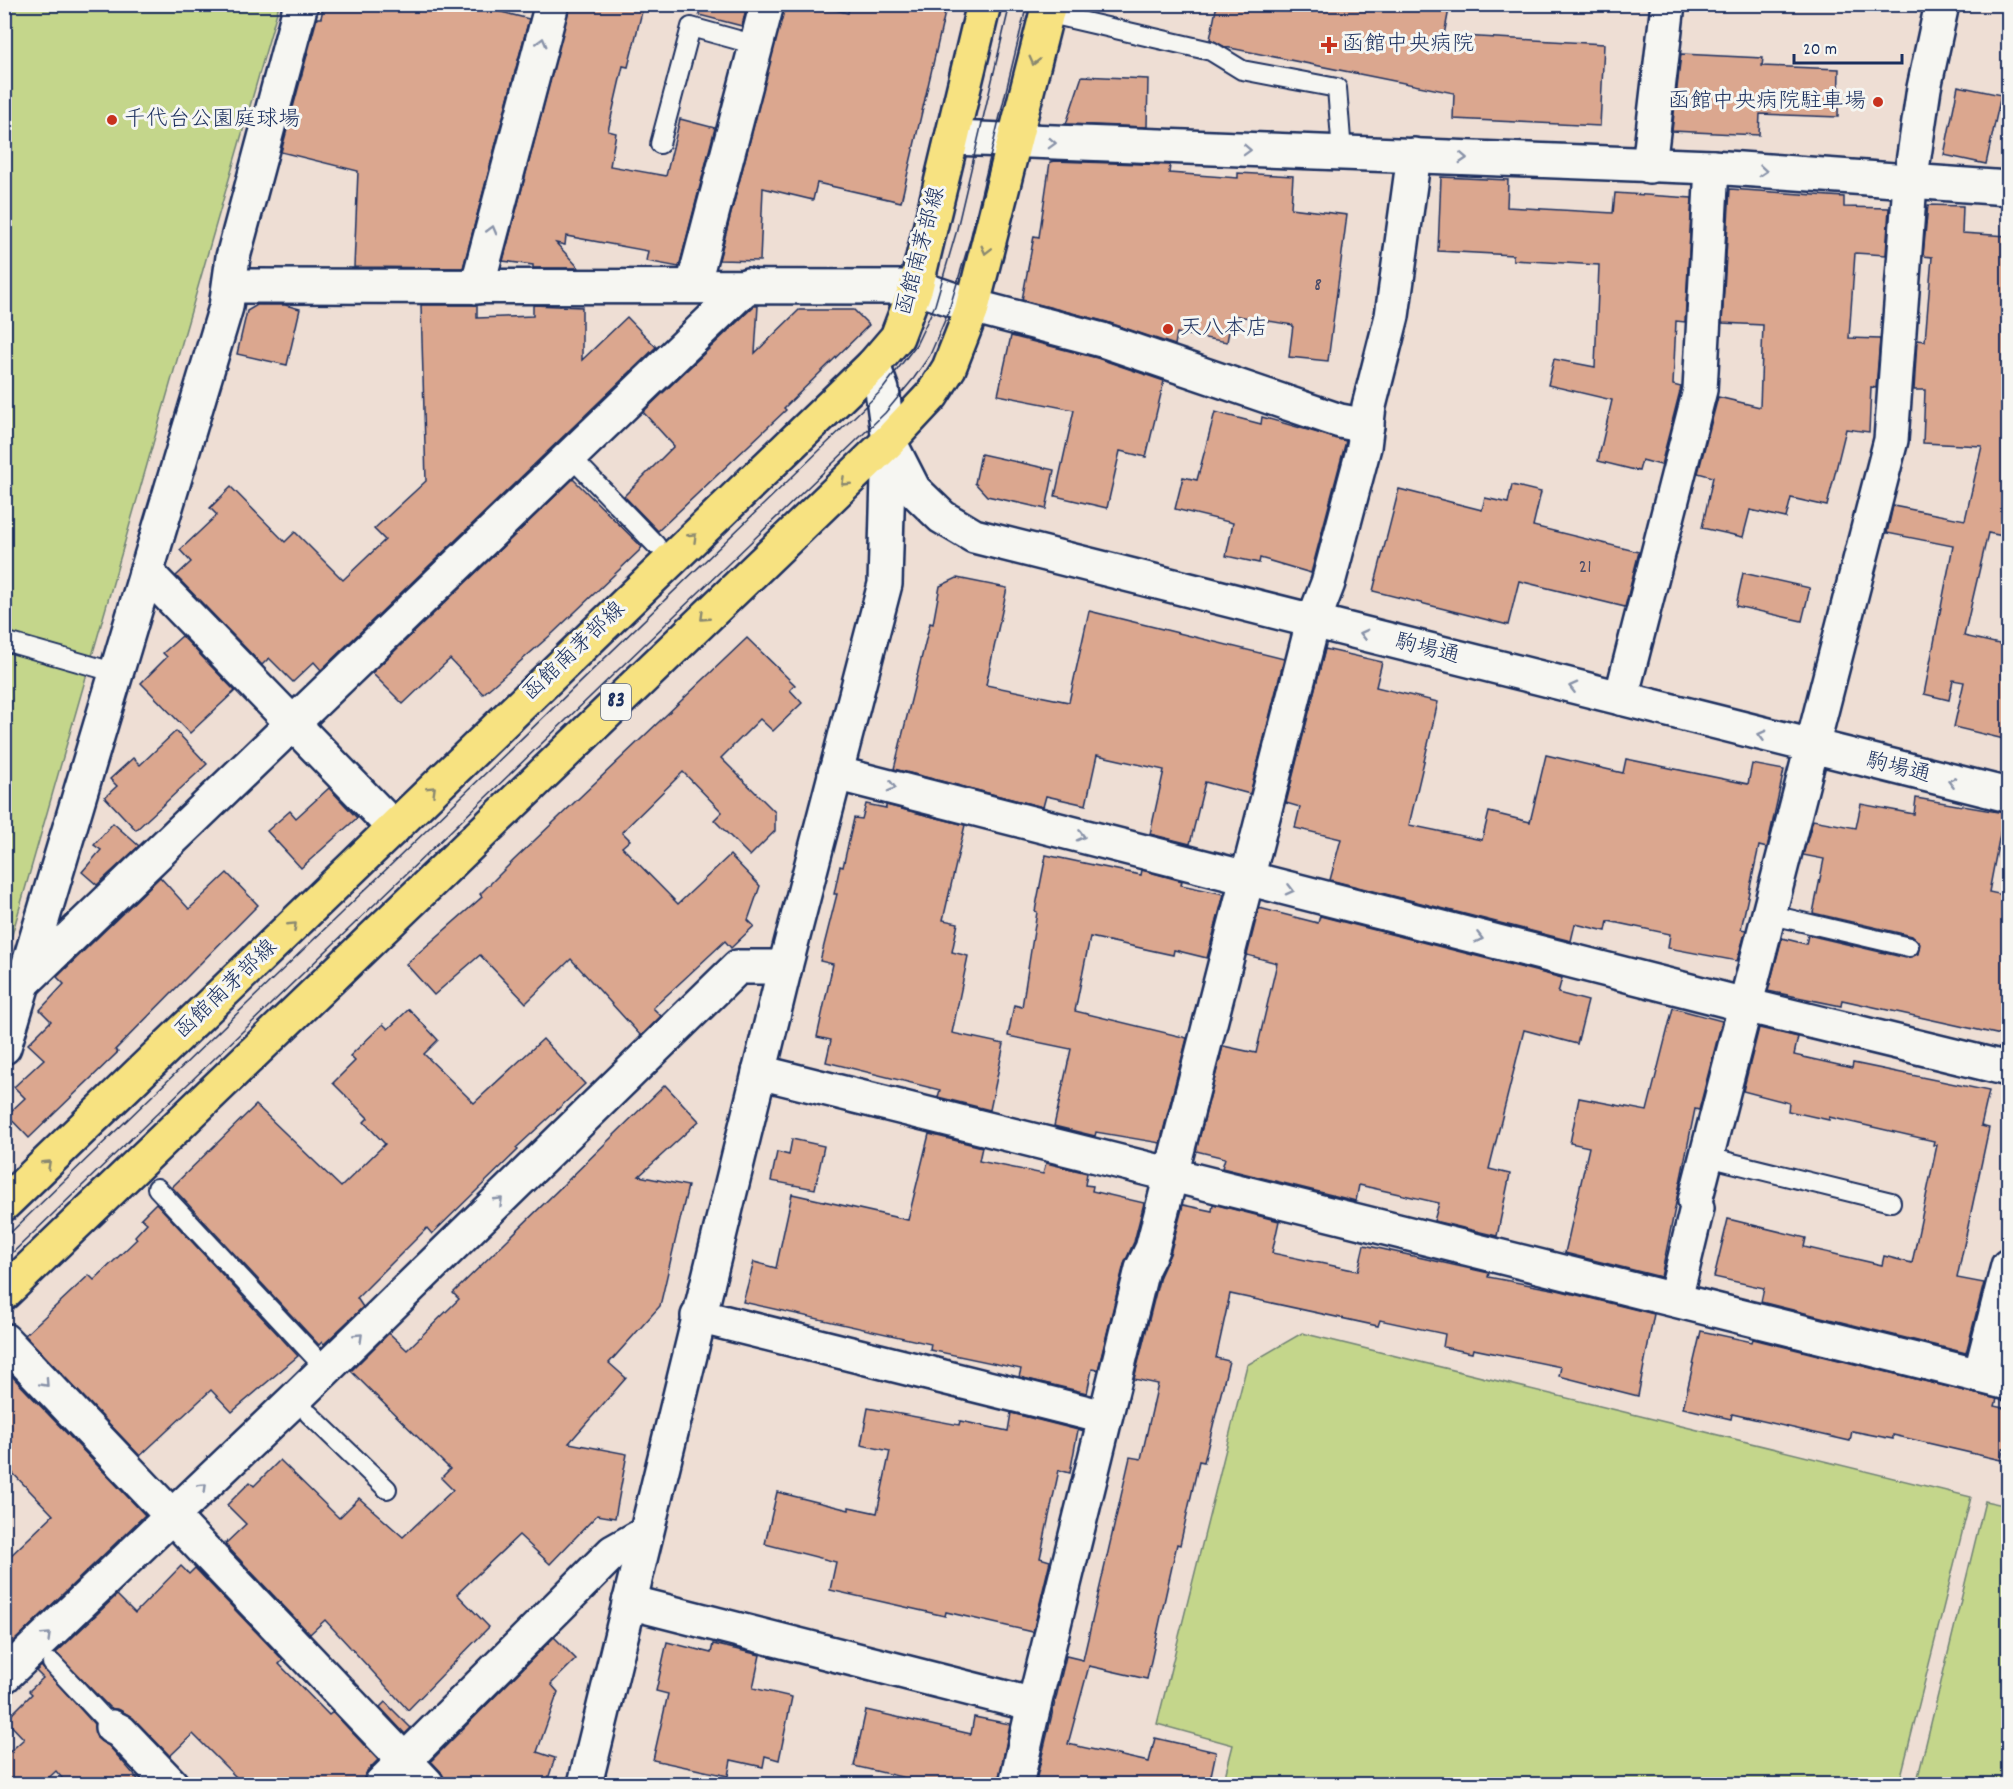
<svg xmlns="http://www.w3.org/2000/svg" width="2013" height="1789" viewBox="0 0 2013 1789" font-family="Dekko,'Klee One',sans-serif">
<rect width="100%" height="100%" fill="#eeded4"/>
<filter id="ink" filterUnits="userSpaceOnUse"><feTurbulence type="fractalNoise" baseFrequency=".0167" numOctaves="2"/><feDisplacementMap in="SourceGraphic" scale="12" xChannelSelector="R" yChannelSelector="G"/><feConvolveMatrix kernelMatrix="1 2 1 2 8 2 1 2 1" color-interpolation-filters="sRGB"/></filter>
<g filter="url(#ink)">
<g fill="#c4d68b" stroke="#708274" stroke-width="1.5">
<path d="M 5,5 L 279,5 L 5,959 Z"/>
<path d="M 1302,1333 L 1971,1497 L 1899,1784 L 1223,1784 L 1233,1745 L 1157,1724 L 1247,1365 Z"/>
<path d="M 1985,1501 L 2008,1506 L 2008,1784 L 1934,1784 L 1917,1781 Z"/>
</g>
<g fill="#dba78f" stroke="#1b2f5e" stroke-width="1.5">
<path d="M 324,4 L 470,4 L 529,19 L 463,268 L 354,267 L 358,171 L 281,152 L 317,18 L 321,18 Z"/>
<path d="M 570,4 L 644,4 L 628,67 L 623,66 L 608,131 L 616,133 L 610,166 L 666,176 L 680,119 L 715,128 L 679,267 L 646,261 L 648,251 L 566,236 L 565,245 L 556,243 L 579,268 L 533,268 L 533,265 L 503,261 Z"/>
<path d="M 700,4 L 747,4 L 742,26 L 699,15 Z"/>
<path d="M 785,4 L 812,4 L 848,13 L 850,4 L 947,4 L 901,202 L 817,183 L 813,200 L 763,188 L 760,261 L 719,260 Z"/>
<path d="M 1217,4 L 1450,4 L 1444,35 L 1604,44 L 1600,126 L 1453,119 L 1454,93 L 1225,47 L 1210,39 Z"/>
<path d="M 1681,54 L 1763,58 L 1762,66 L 1839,69 L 1838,117 L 1760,114 L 1759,135 L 1672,131 Z"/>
<path d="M 1082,76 L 1148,79 L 1147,127 L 1066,124 Z"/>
<path d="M 1958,86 L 2001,95 L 1986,164 L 1944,155 Z"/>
<path d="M 1054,161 L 1170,165 L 1169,173 L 1238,178 L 1238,173 L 1293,176 L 1291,208 L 1347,215 L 1328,361 L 1289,357 L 1293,325 L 1232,315 L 1227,342 L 1177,333 L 1175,345 L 1107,322 L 1022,300 L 1034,236 L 1039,237 L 1050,162 Z"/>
<path d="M 1441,177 L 1508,180 L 1507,207 L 1613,213 L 1615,193 L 1692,198 L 1685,322 L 1676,321 L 1673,385 L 1681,387 L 1661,465 L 1642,460 L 1639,471 L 1598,461 L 1612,400 L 1548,385 L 1554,359 L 1595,367 L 1599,265 L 1513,260 L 1513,255 L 1438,251 Z"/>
<path d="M 1730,189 L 1844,197 L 1844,207 L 1889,208 L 1886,255 L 1855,253 L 1849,338 L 1880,339 L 1876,388 L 1871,387 L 1869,432 L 1846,429 L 1827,506 L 1791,498 L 1786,518 L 1750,510 L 1743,537 L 1702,528 L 1713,477 L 1698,473 L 1718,397 L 1760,407 L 1763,325 L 1722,323 Z"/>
<path d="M 1928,205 L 1963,206 L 1962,233 L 2008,236 L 2008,537 L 1988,533 L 1964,636 L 2008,646 L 2008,740 L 1954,727 L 1964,682 L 1953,680 L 1949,700 L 1924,694 L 1953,546 L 1887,533 L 1893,506 L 1965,520 L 1982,446 L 1923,443 L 1925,390 L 1914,390 L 1917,340 L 1925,341 L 1932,257 L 1923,256 Z"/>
<path d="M 257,305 L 285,305 L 300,309 L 287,365 L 237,354 L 247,311 Z"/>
<path d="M 421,305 L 477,305 L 477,318 L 533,316 L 533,305 L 582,307 L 582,360 L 627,317 L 656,347 L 321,670 L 314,662 L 293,682 L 269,658 L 262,665 L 176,576 L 191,562 L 180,550 L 217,515 L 210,508 L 231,487 L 285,542 L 295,532 L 343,580 L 385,540 L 374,529 L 426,481 Z"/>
<path d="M 754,306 L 758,306 L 755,353 L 799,310 L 854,310 L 869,325 L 784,408 L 786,410 L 658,531 L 624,496 L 674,446 L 643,412 Z"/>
<path d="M 1011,336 L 1097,358 L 1164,381 L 1146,457 L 1120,451 L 1107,508 L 1055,496 L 1074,410 L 998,395 Z"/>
<path d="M 1215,412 L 1261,424 L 1262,417 L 1346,441 L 1311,573 L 1260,558 L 1259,563 L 1226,556 L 1233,523 L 1175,509 L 1183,477 L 1197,480 Z"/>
<path d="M 981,454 L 1054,470 L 1046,509 L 987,496 L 975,483 Z"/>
<path d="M 573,479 L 642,547 L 639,551 L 553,633 L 483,694 L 450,659 L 403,704 L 372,673 Z"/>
<path d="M 1512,485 L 1541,492 L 1533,526 L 1639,552 L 1625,607 L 1519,581 L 1508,625 L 1373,591 L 1399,489 L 1482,510 L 1485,498 L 1508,503 Z"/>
<path d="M 1743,573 L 1810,588 L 1802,621 L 1736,606 Z"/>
<path d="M 957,578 L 1007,588 L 986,685 L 1069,702 L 1089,611 L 1284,659 L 1250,794 L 1205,782 L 1190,844 L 1150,834 L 1164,770 L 1097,755 L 1086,805 L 1046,796 L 1043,807 L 894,769 L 930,623 L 933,624 L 940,586 Z"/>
<path d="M 182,636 L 235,691 L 190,733 L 141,683 L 167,657 L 163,653 Z"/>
<path d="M 747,638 L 795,685 L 790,690 L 802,703 L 773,731 L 760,719 L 721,758 L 775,812 L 775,831 L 750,856 L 714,820 L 722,812 L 683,772 L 622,832 L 630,840 L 622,847 L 678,904 L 730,855 L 760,886 L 748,920 L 754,926 L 731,948 L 725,941 L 653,1008 L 661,1016 L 641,1036 L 571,959 L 526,1003 L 480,955 L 434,995 L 406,964 L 482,897 L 480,894 L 514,860 Z"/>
<path d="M 1325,649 L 1382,662 L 1376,687 L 1438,702 L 1409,825 L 1482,840 L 1489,812 L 1530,822 L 1546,755 L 1623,773 L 1626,759 L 1748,784 L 1752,764 L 1784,770 L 1767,848 L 1759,846 L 1741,929 L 1746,930 L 1737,961 L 1668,948 L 1670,934 L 1608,921 L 1606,931 L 1575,924 L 1571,941 L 1330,880 L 1341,839 L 1295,828 L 1300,807 L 1286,803 Z"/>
<path d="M 176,731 L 207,764 L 136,830 L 105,797 L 117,786 L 110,779 L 133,758 L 140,765 Z"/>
<path d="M 329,788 L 357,818 L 301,868 L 267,831 L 290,811 L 296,818 Z"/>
<path d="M 1916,798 L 2004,813 L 1989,892 L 2008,896 L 2008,998 L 2001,1035 L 1842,1000 L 1841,1006 L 1768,991 L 1782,938 L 1806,944 L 1808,935 L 1906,958 L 1918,954 L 1920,944 L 1912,936 L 1813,913 L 1824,859 L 1803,855 L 1813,820 L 1856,828 L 1861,804 L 1914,814 Z"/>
<path d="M 866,804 L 886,808 L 886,805 L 965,825 L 943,920 L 958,923 L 952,952 L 968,956 L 952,1033 L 1004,1044 L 990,1110 L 938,1097 L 940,1090 L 826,1062 L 831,1040 L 817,1037 L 833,964 L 820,961 L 837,894 L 834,894 L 840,866 L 843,867 L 854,818 L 862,819 Z"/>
<path d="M 113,823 L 139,846 L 97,885 L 82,872 L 101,850 L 94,845 Z"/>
<path d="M 1046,855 L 1141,875 L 1142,870 L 1182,881 L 1181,885 L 1224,894 L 1207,958 L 1174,950 L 1173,955 L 1090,937 L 1075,1011 L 1187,1038 L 1160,1143 L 1096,1132 L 1095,1136 L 1054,1126 L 1071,1049 L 1008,1036 L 1014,1005 L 1022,1007 L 1037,912 L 1035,911 Z"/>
<path d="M 227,873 L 258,905 L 115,1050 L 118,1052 L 29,1138 L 7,1115 L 25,1098 L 14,1087 L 44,1059 L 28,1044 L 51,1021 L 40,1010 L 64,984 L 57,977 L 160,877 L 189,909 Z"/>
<path d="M 1259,908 L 1318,923 L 1320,916 L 1562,978 L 1558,993 L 1588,1001 L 1577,1044 L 1524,1030 L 1489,1169 L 1510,1174 L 1497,1236 L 1434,1221 L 1439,1203 L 1359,1185 L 1356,1201 L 1222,1168 L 1225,1158 L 1196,1151 L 1223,1046 L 1256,1053 L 1277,963 L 1247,955 Z"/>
<path d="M 1673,1008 L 1722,1021 L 1699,1110 L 1695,1109 L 1661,1277 L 1565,1253 L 1589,1147 L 1570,1143 L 1579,1098 L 1647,1111 Z"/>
<path d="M 409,1009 L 438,1040 L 424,1054 L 474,1103 L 543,1039 L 585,1084 L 516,1148 L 518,1150 L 432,1234 L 427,1228 L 357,1298 L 363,1307 L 324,1344 L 322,1342 L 319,1345 L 172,1187 L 256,1105 L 341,1187 L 385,1144 L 364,1122 L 368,1118 L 333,1083 L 355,1061 L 350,1056 L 383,1024 L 388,1029 Z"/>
<path d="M 1759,1028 L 1798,1037 L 1794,1055 L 1852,1068 L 1853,1063 L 1989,1091 L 1981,1126 L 1989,1128 L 1957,1278 L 1984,1283 L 1966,1353 L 1761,1302 L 1764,1288 L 1714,1277 L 1728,1219 L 1806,1238 L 1804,1247 L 1882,1265 L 1884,1256 L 1912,1263 L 1937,1145 L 1933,1145 L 1934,1141 L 1829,1117 L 1829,1120 L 1788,1111 L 1789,1103 L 1743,1091 Z"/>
<path d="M 665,1085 L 699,1121 L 639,1176 L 688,1186 L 660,1306 L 609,1363 L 626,1378 L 569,1443 L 627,1454 L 615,1518 L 597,1515 L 550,1564 L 519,1535 L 457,1594 L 489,1627 L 408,1710 L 325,1620 L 310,1634 L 225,1544 L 246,1524 L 227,1505 L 250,1482 L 254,1486 L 280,1460 L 339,1518 L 359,1498 L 403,1537 L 453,1490 L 441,1478 L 450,1469 L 351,1371 L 389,1333 L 407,1350 L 459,1299 L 453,1293 Z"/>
<path d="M 929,1134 L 982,1147 L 979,1161 L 1043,1174 L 1046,1163 L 1087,1173 L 1085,1185 L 1093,1186 L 1092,1191 L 1144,1203 L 1134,1242 L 1124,1264 L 1098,1370 L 1092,1369 L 1087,1393 L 1019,1377 L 1021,1369 L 930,1350 L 931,1344 L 743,1302 L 754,1262 L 776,1268 L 792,1194 L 908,1220 Z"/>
<path d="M 792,1139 L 824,1146 L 815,1189 L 771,1181 L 777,1152 L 789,1155 Z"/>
<path d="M 156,1203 L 298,1356 L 232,1412 L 211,1390 L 140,1456 L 25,1335 L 89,1275 L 94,1280 L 137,1239 L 135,1236 L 147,1223 L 141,1218 Z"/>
<path d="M 1213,1204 L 1279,1221 L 1272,1253 L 1358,1271 L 1364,1245 L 1489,1273 L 1488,1277 L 1557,1290 L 1654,1314 L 1638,1396 L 1559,1376 L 1561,1367 L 1473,1349 L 1472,1353 L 1443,1347 L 1445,1334 L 1380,1320 L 1378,1326 L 1230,1294 L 1216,1358 L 1229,1361 L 1204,1462 L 1199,1461 L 1180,1545 L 1177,1544 L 1147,1679 L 1089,1666 L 1068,1744 L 1149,1762 L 1155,1738 L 1216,1752 L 1209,1785 L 1035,1785 L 1066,1656 L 1083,1660 L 1130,1457 L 1141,1459 L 1158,1384 L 1134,1379 L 1160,1276 L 1170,1254 L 1183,1205 L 1212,1211 Z"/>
<path d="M 1701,1331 L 1752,1342 L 1753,1339 L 1997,1399 L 1995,1406 L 2008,1409 L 2008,1449 L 2003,1448 L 2001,1460 L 1893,1435 L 1893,1439 L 1852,1431 L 1850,1441 L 1732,1414 L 1731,1419 L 1683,1408 Z"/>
<path d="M 4,1368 L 145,1515 L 10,1645 L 4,1640 L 4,1562 L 53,1515 L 4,1464 Z"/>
<path d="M 868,1408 L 959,1425 L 960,1421 L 1008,1431 L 1011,1413 L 1078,1430 L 1070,1473 L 1059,1470 L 1040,1558 L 1050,1561 L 1033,1632 L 946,1612 L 945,1616 L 830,1590 L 836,1562 L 765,1544 L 777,1492 L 849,1510 L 849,1507 L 877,1513 L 890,1451 L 861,1445 Z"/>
<path d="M 181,1566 L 189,1574 L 195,1568 L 283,1660 L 279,1664 L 329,1715 L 333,1712 L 378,1760 L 367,1771 L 363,1785 L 244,1785 L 193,1734 L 170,1756 L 133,1718 L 120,1710 L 110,1708 L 56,1653 L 117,1595 L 135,1613 Z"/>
<path d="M 554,1637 L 576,1659 L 551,1684 L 558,1692 L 537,1752 L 555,1758 L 546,1785 L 445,1785 L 441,1772 L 431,1761 Z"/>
<path d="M 667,1642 L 711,1653 L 713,1644 L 760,1655 L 753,1688 L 792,1697 L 779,1760 L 765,1756 L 763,1767 L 731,1760 L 728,1776 L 653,1760 L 668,1694 L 656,1691 Z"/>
<path d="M 41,1666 L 94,1724 L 97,1738 L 109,1746 L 143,1785 L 68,1785 L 56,1771 L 41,1785 L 4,1785 L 4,1757 L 24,1739 L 6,1720 L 32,1694 L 29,1691 L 43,1678 L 36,1671 Z"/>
<path d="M 385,1702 L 411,1728 L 405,1734 L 380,1707 Z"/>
<path d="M 866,1710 L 971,1734 L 974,1717 L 1010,1724 L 998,1785 L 936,1785 L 854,1766 Z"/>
</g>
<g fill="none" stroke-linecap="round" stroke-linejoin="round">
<g stroke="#1b2f5e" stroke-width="22">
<g id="lane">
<path d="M 1046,13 L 1211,51 L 1242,70 L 1337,88 L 1342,153"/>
<path d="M 660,144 L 691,27 L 756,45"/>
<path d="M 571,457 L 656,545"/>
<path d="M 4,641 L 117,673"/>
<path d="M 1768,914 L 1909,947"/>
<path d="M 1708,1157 L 1891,1202"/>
<path d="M 157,1188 L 326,1369"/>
<path d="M 309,1414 L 387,1489"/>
<path d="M 52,1663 L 112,1727"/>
</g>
</g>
<g stroke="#1b2f5e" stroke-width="38">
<g id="street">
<path d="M 952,138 L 1712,167 L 2008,188"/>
<path d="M 1649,166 L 1668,4"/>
<path d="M 231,286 L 916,287 L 972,306 L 1102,340 L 1340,421 L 1367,426"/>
<path d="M 693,286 L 767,4"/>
<path d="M 477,287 L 552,4"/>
<path d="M 889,441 L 914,490 L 942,517 L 974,536 L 2008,795"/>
<path d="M 146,572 L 394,828"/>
<path d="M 1621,698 L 1700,390 L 1712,167"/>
<path d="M 835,773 L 1745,1005 L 2008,1069"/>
<path d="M 24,982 L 748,285"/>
<path d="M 4,1047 L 226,307 L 233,257 L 301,4"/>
<path d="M 759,1072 L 1980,1376 L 2008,1266"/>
<path d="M 1675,1299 L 1697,1208 L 1695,1201 L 1891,440 L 1910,183 L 1924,88 L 1942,4"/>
<path d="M 698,1316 L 1104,1417"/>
<path d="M 4,1340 L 427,1784"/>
<path d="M 1980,1376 L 2008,1383"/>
<path d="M 629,1602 L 1034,1705 L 1142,1269 L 1152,1249 L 1313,622 L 1328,583 L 1364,447 L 1369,406 L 1392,316 L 1414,155"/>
<path d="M 4,1676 L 294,1400 L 738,967 L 785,967"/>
<path d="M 112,1727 L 120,1731 L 171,1784"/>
<path d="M 381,1784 L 613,1552 L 645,1534"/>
<path d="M 1016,1784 L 1034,1705"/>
</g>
</g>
<g stroke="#1b2f5e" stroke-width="38">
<path id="secondary" d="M 585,1784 L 785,967 L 885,584 L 889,441 L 882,390 L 873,365"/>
</g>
<g stroke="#1b2f5e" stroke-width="38">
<g id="primary">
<path d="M 4,1204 L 873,365 L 897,337 L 916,287 L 984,4"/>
<path d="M 4,1293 L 889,441 L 932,395 L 949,368 L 971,312 L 1049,4"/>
</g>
</g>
<use href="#lane" stroke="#f6f6f2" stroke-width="18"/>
<use href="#street" stroke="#f6f6f2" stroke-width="33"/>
<use href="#secondary" stroke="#f6f6f2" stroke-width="33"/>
<use href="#primary" stroke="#f7e281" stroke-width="33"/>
<g stroke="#1b2f5e" stroke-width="1.5">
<path d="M 4,1239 L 882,390 L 916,345 L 935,305 L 956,233 L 1010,4"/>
<path d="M 4,1261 L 885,413 L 914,378 L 930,355 L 948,313 L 970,240 L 1027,4"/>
</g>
</g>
<defs><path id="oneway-chevron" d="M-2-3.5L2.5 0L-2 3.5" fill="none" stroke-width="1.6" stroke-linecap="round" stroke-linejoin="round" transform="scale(1.5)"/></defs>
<g stroke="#8892a8">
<use href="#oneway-chevron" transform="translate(542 42) rotate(-75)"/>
<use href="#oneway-chevron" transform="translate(1052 143) rotate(2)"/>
<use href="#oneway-chevron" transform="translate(1247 150) rotate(2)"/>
<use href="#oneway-chevron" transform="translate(1463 158) rotate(3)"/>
<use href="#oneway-chevron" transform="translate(1763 171) rotate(5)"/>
<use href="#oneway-chevron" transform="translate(492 230) rotate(-75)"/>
<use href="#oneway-chevron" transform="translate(1364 634) rotate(-166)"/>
<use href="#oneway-chevron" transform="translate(1573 687) rotate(-166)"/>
<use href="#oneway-chevron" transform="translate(1762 735) rotate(-165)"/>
<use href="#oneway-chevron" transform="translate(1952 782) rotate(-166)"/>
<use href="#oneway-chevron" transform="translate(892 787) rotate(14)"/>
<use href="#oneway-chevron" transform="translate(1081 836) rotate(14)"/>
<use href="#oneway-chevron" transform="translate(1290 890) rotate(14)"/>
<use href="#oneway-chevron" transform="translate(1479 938) rotate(14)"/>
<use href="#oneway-chevron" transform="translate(499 1201) rotate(-44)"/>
<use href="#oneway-chevron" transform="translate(359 1337) rotate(-44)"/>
<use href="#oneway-chevron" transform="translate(45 1383) rotate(47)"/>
<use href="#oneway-chevron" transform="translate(203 1487) rotate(-44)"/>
<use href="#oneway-chevron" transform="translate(47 1636) rotate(-44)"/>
</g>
<g stroke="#898870">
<use href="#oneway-chevron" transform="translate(1034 61) rotate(104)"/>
<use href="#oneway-chevron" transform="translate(986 250) rotate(104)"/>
<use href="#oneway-chevron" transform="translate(845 482) rotate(137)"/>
<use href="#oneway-chevron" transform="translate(693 537) rotate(-44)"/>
<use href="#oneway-chevron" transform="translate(704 617) rotate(136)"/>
<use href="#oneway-chevron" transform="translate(432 790) rotate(-44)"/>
<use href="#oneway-chevron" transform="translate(293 926) rotate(-44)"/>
<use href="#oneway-chevron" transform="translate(47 1164) rotate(-43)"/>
</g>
</g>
<g fill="#c8321e" stroke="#f6f6f2" stroke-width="2">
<path d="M1326 36h6v6h6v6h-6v6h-6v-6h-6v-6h6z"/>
<circle cx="1878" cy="102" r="6"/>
<circle cx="112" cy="120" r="6"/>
<circle cx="1168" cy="329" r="6"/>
</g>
<g text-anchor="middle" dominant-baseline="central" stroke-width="6" stroke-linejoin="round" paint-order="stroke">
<g font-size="20" fill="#4b4d6a">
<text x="1318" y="286">8</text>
<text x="1585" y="568">21</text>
</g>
<rect fill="#f6f6f2" stroke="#5d6b8a" stroke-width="1.5" x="601" y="684" width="30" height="36" rx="4.5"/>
<g font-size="21" font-weight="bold" fill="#1b2f5e">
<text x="616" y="702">83</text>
</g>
<g font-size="22" fill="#1b2f5e" stroke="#f6f6f2" text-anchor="start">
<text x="1342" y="45">函館中央病院</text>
<text x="1866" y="102" text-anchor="end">函館中央病院駐車場</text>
<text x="124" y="120">千代台公園庭球場</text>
<text x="1180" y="329">天八本店</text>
</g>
<g font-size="22" fill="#1b2f5e" stroke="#f6f6f2">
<text transform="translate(922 251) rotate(-75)">函館南茅部線</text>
<text transform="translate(1427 650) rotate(14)">駒場通</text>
<text transform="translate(575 652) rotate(-44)">函館南茅部線</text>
<text transform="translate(1898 769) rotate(14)">駒場通</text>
<text transform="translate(227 990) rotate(-44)">函館南茅部線</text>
</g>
</g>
<rect width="2013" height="1789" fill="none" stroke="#f6f6f2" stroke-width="24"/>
<rect x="12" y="12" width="1989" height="1765" fill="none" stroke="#1b2f5e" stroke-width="2" filter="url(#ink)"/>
<path d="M1794 54v9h108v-9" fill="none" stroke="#1b2f5e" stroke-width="3"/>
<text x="1803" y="54" font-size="18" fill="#1b2f5e" stroke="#f6f6f2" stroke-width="4.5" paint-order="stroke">20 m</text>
</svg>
